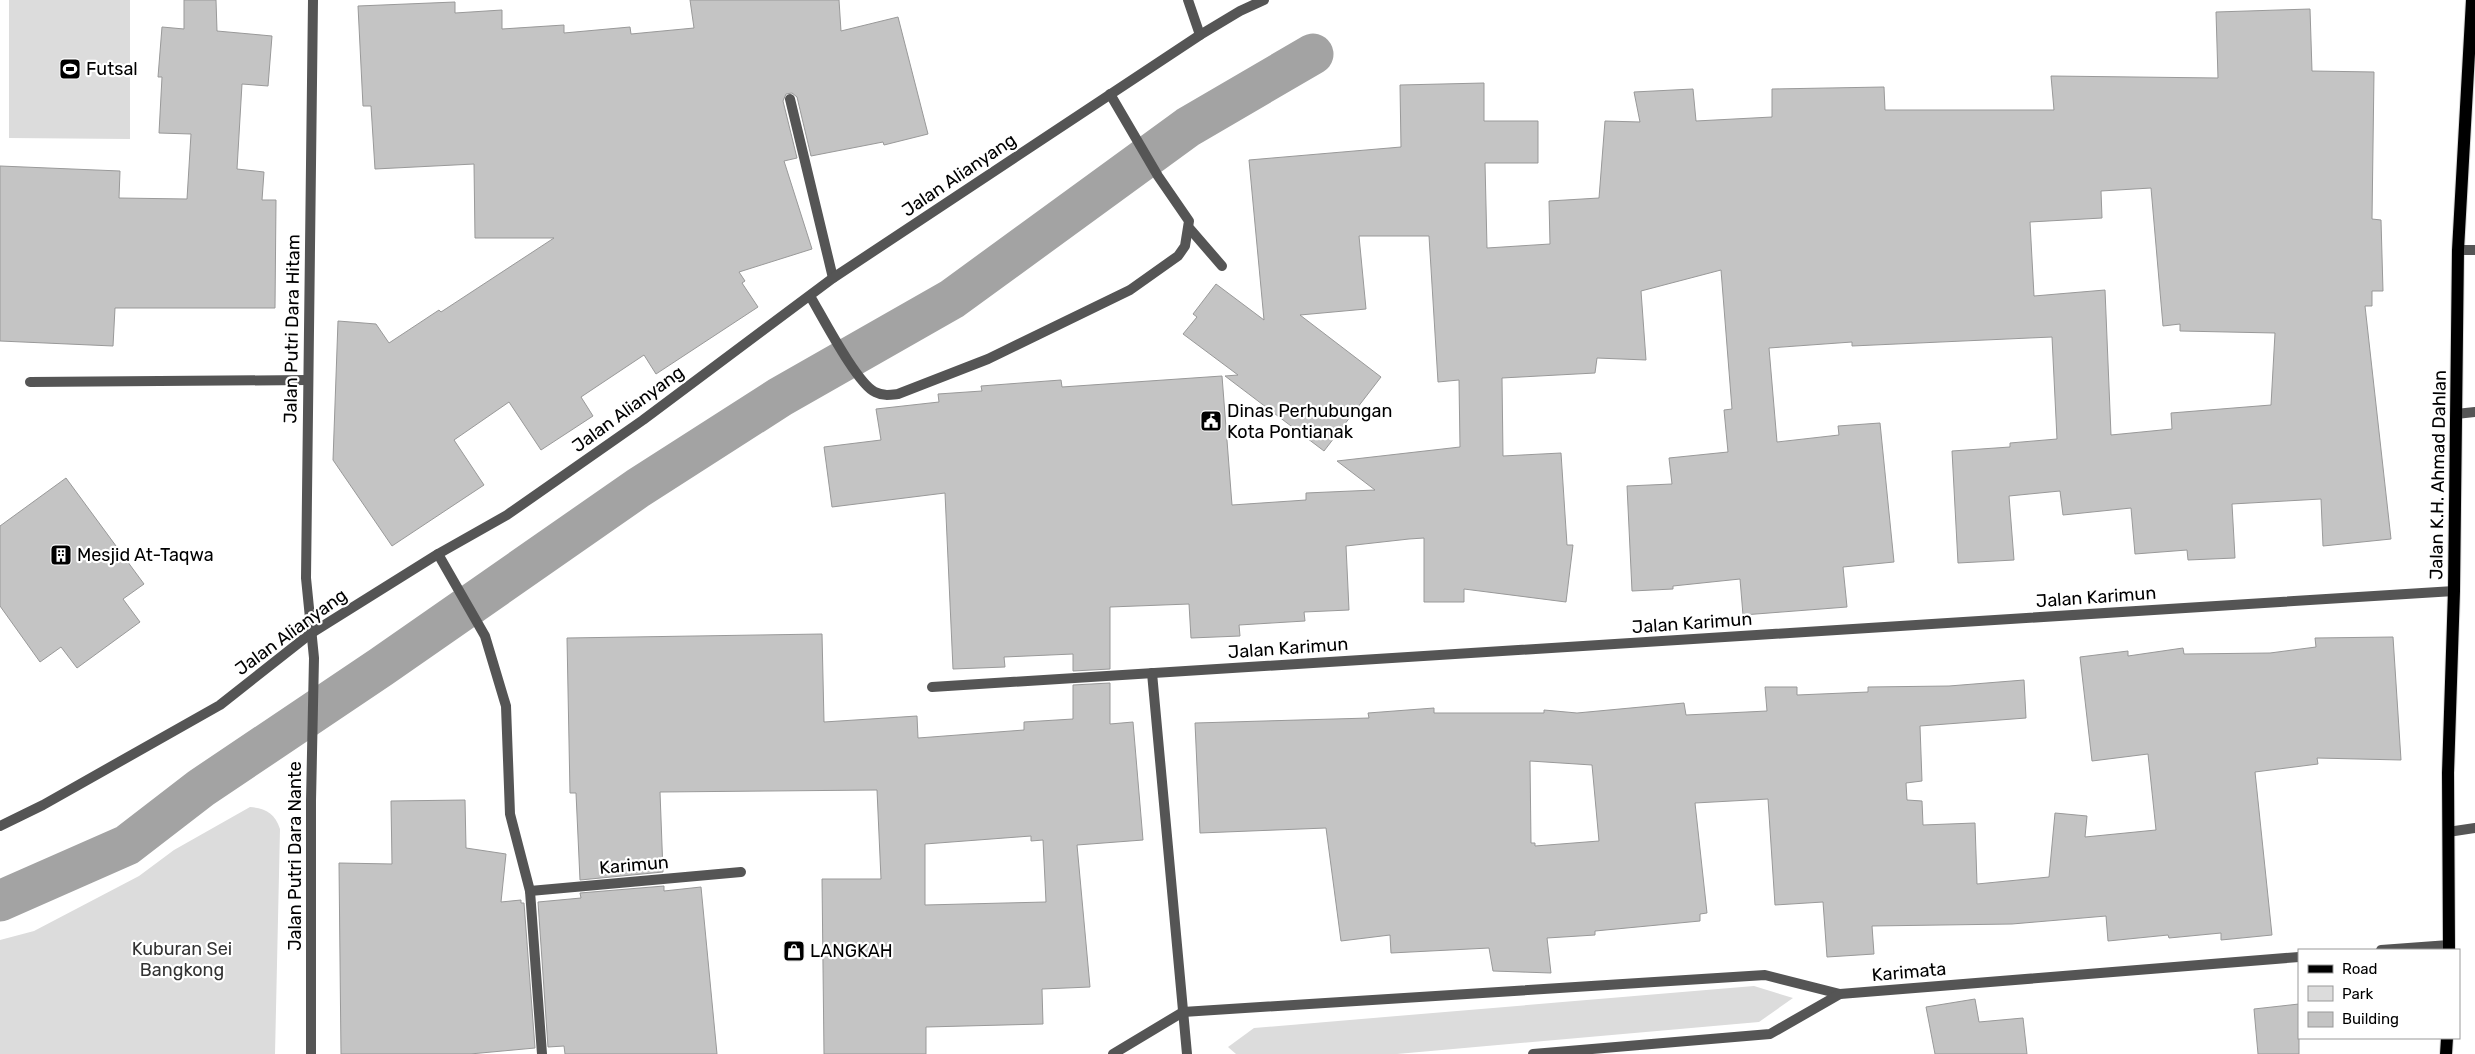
<svg xmlns="http://www.w3.org/2000/svg" width="2475" height="1054" viewBox="0 0 2475 1054" font-family="Rubik,sans-serif">
<rect width="100%" height="100%" fill="#fff"/>
<g fill="#dcdcdc">
<path d="M 9,0 L 130,0 L 130,139 L 9,138 Z"/>
<path d="M 250,807 C 265,808 275,813 280,829 L 275,1054 L 0,1054 L 0,940 L 34,931 L 139,876 L 174,850 Z"/>
<path d="M 1754,986 L 1793,998 L 1759,1022 L 1397,1054 L 1236,1054 L 1228,1047 L 1254,1028 Z"/>
</g>
<g fill="none" stroke-linecap="round" stroke-linejoin="round">
<path stroke="#a3a3a3" stroke-width="41" d="M 0,901 L 127,845 L 201,788 L 381,667 L 638,488 L 780,397 L 952,299 L 1188,127 L 1313,54"/>
</g>
<g fill="#c4c4c4" stroke="#999" fill-rule="evenodd">
<path d="M 184,0 L 216,0 L 217,31 L 272,36 L 268,86 L 242,84 L 237,169 L 264,172 L 262,200 L 276,200 L 275,308 L 115,308 L 113,346 L 0,341 L 0,166 L 120,171 L 119,198 L 187,199 L 191,134 L 159,133 L 162,77 L 158,77 L 162,27 L 184,29 Z"/>
<path d="M 690,0 L 839,0 L 841,31 L 898,17 L 928,134 L 884,145 L 883,142 L 811,156 L 797,97 L 792,93 L 786,94 L 783,101 L 797,158 L 784,161 L 812,249 L 739,272 L 745,281 L 742,283 L 758,307 L 656,374 L 644,355 L 581,397 L 593,416 L 541,450 L 509,402 L 454,440 L 484,485 L 392,546 L 333,460 L 338,321 L 376,324 L 389,343 L 439,310 L 441,312 L 554,238 L 475,238 L 474,164 L 375,169 L 371,106 L 363,106 L 358,6 L 455,2 L 455,13 L 502,10 L 502,29 L 564,25 L 564,33 L 630,27 L 631,34 L 694,28 Z"/>
<path d="M 2310,9 L 2312,71 L 2374,72 L 2372,219 L 2381,220 L 2383,291 L 2372,291 L 2372,306 L 2365,306 L 2391,539 L 2323,546 L 2321,499 L 2232,504 L 2235,558 L 2188,560 L 2187,550 L 2135,554 L 2131,508 L 2063,515 L 2060,491 L 2009,496 L 2014,560 L 1958,563 L 1952,451 L 2010,447 L 2010,443 L 2057,439 L 2052,337 L 1852,346 L 1852,342 L 1769,348 L 1777,442 L 1839,435 L 1838,426 L 1880,423 L 1894,562 L 1843,567 L 1847,607 L 1743,615 L 1740,579 L 1673,586 L 1673,589 L 1632,591 L 1627,486 L 1672,484 L 1669,458 L 1728,452 L 1724,410 L 1732,409 L 1721,270 L 1641,291 L 1646,360 L 1597,358 L 1595,373 L 1502,378 L 1503,456 L 1561,453 L 1567,545 L 1573,545 L 1566,602 L 1464,589 L 1464,602 L 1424,602 L 1424,538 L 1409,539 L 1346,546 L 1349,610 L 1304,612 L 1305,621 L 1239,625 L 1240,636 L 1191,638 L 1189,604 L 1110,607 L 1110,669 L 1073,671 L 1073,654 L 1004,657 L 1005,667 L 953,669 L 945,493 L 832,507 L 824,447 L 881,440 L 876,409 L 939,402 L 938,394 L 982,391 L 981,386 L 1061,380 L 1062,387 L 1222,376 L 1232,505 L 1306,500 L 1306,493 L 1375,490 L 1337,461 L 1460,447 L 1459,380 L 1438,382 L 1429,236 L 1359,236 L 1366,309 L 1300,315 L 1381,377 L 1324,451 L 1225,376 L 1238,375 L 1183,334 L 1197,317 L 1193,314 L 1216,284 L 1264,320 L 1249,160 L 1401,147 L 1400,85 L 1484,83 L 1484,121 L 1538,121 L 1538,163 L 1485,163 L 1487,248 L 1550,244 L 1549,201 L 1599,198 L 1605,121 L 1640,122 L 1634,92 L 1693,89 L 1696,121 L 1772,117 L 1772,89 L 1884,87 L 1885,110 L 2054,110 L 2051,76 L 2218,78 L 2216,12 ZM 2151,188 L 2163,326 L 2180,324 L 2180,331 L 2275,333 L 2271,405 L 2171,413 L 2172,429 L 2111,435 L 2105,290 L 2034,296 L 2030,222 L 2102,218 L 2101,191 Z"/>
<path d="M 66,478 L 144,584 L 123,599 L 140,622 L 77,668 L 61,647 L 40,662 L 0,606 L 0,526 Z"/>
<path d="M 822,634 L 824,722 L 917,716 L 918,738 L 1024,730 L 1024,722 L 1073,719 L 1073,685 L 1110,683 L 1110,724 L 1133,722 L 1143,840 L 1077,845 L 1090,987 L 1042,989 L 1043,1024 L 926,1027 L 926,1054 L 824,1054 L 822,879 L 881,879 L 877,790 L 660,792 L 663,872 L 580,880 L 576,793 L 570,793 L 567,638 ZM 1031,836 L 1031,841 L 1043,840 L 1046,902 L 925,905 L 925,844 Z"/>
<path d="M 2393,637 L 2401,760 L 2317,758 L 2318,764 L 2255,772 L 2272,935 L 2221,940 L 2221,933 L 2169,938 L 2168,935 L 2108,941 L 2106,916 L 2012,924 L 1872,926 L 1874,954 L 1827,957 L 1823,902 L 1775,905 L 1768,799 L 1695,803 L 1707,913 L 1700,914 L 1700,921 L 1595,931 L 1595,935 L 1547,938 L 1551,973 L 1493,971 L 1489,948 L 1391,953 L 1390,935 L 1341,941 L 1326,828 L 1200,833 L 1195,723 L 1369,718 L 1368,713 L 1434,708 L 1434,713 L 1544,713 L 1544,710 L 1577,713 L 1684,703 L 1686,715 L 1767,711 L 1765,687 L 1797,687 L 1797,695 L 1868,692 L 1868,687 L 1949,686 L 2024,680 L 2026,718 L 1920,726 L 1922,781 L 1906,783 L 1907,800 L 1922,801 L 1923,825 L 1975,823 L 1977,884 L 2049,877 L 2055,813 L 2087,816 L 2085,837 L 2156,830 L 2148,754 L 2092,761 L 2080,657 L 2128,651 L 2128,656 L 2183,648 L 2184,654 L 2270,653 L 2316,647 L 2315,638 ZM 1530,761 L 1592,765 L 1599,841 L 1535,846 L 1535,843 L 1531,843 Z"/>
<path d="M 465,800 L 466,848 L 506,854 L 501,902 L 521,900 L 521,903 L 524,903 L 535,1048 L 470,1054 L 341,1054 L 339,863 L 392,864 L 391,801 Z"/>
<path d="M 664,886 L 664,891 L 701,887 L 717,1054 L 565,1054 L 564,1046 L 548,1047 L 538,902 L 581,898 L 580,893 Z"/>
<path d="M 1975,999 L 1979,1022 L 2023,1018 L 2027,1054 L 1935,1054 L 1926,1007 Z"/>
<path d="M 2299,1004 L 2299,1054 L 2258,1054 L 2254,1009 Z"/>
</g>
<g fill="none" stroke-linecap="round" stroke-linejoin="round">
<g stroke="#dbdbdb" stroke-width="14">
<g id="primary">
<path d="M 2449,950 L 2448,773 L 2454,591 L 2458,250 L 2472,0"/>
<path d="M 2446,1054 L 2447,1038"/>
</g>
</g>
<g stroke="#555" stroke-width="10">
<path d="M 1190,229 L 1222,266"/>
<path d="M 810,296 C 822,316 857,384 875,392 C 883,396 889,395 898,394 L 988,359 L 1130,290 L 1178,256 L 1185,246 L 1189,221 L 1158,176 L 1110,94"/>
<path d="M 30,382 L 308,380"/>
</g>
<g stroke="#555" stroke-width="10">
<path d="M 1188,0 L 1200,35"/>
<path d="M 790,99 L 833,278"/>
<path d="M 2458,250 L 2475,250"/>
<path d="M 2456,414 L 2475,412"/>
<path d="M 438,554 L 485,636 L 506,706 L 510,814 L 530,891 L 542,1054"/>
<path d="M 1152,673 L 1187,1054"/>
<path d="M 932,687 L 2454,591"/>
<path d="M 2448,832 L 2475,828"/>
<path d="M 530,891 L 741,872"/>
<path d="M 2381,950 L 2449,945"/>
<path d="M 1113,1054 L 1183,1012 L 1765,975 L 1840,994"/>
<path d="M 1533,1054 L 1770,1034 L 1840,994 L 2299,957"/>
</g>
<g stroke="#555" stroke-width="10">
<path d="M 0,826 L 43,805 L 220,705 L 310,634 L 438,554 L 507,515 L 643,420 L 833,278 L 1200,35 L 1240,11 L 1264,0"/>
<path d="M 311,1054 L 311,801 L 314,658 L 306,578 L 313,0"/>
</g>
<use href="#primary" stroke="#000" stroke-width="12"/>
</g>
<defs>
<g id="stadium-square" transform="scale(1.125)"><rect x="-9" y="-9" width="18" height="18" rx="4" fill="#000" stroke="#fff"/><path d="M0-5a6.5 5 0 1 0 0 10a6.5 5 0 1 0 0-10ZM-3.5-1.8h7v3.6h-7Z" fill="#fff"/></g>
<g id="civic-square" transform="scale(1.125)"><rect x="-9" y="-9" width="18" height="18" rx="4" fill="#000" stroke="#fff"/><path d="M-.6-6.5H3V-4.5H.6V-3L4-1V1h2V6H-6V1h2V-1L-.6-3ZM-1.2 2.5V6h2.4V2.5Z" fill="#fff"/></g>
<g id="building-square" transform="scale(1.125)"><rect x="-9" y="-9" width="18" height="18" rx="4" fill="#000" stroke="#fff"/><path d="M-4-6H4V6H1V3H-1V6H-4ZM-2.5-4.3h1.7v1.8h-1.7ZM.8-4.3h1.7v1.8H.8ZM-2.5-1h1.7V.8h-1.7ZM.8-1h1.7V.8H.8Z" fill="#fff"/></g>
<g id="shop-square" transform="scale(1.125)"><rect x="-9" y="-9" width="18" height="18" rx="4" fill="#000" stroke="#fff"/><path d="M-5-2.5h2.3a2.7 3.5 0 0 1 5.4 0H5L5.5 6h-11ZM-1.5-2.5h3a1.5 2.3 0 0 0-3 0Z" fill="#fff"/></g>
</defs>
<g fill-rule="evenodd">
<use href="#stadium-square" x="70" y="69"/>
<use href="#civic-square" x="1211" y="421"/>
<use href="#building-square" x="61" y="555"/>
<use href="#shop-square" x="794" y="951"/>
</g>
<g text-anchor="middle" dominant-baseline="central" stroke-width="4.5" stroke-linejoin="round" paint-order="stroke">
<g font-size="18" fill="#000" stroke="#fff" text-anchor="start">
<text x="86" y="69">Futsal</text>
<text x="1227" y="411">Dinas Perhubungan<tspan x="1227" dy="21">Kota Pontianak</tspan></text>
<text x="77" y="555">Mesjid At-Taqwa</text>
<text x="810" y="951">LANGKAH</text>
</g>
<g font-size="18" fill="#000" stroke="#fff">
<text transform="translate(959 175) rotate(-34)">Jalan Alianyang</text>
<text transform="translate(292 329) rotate(-89)">Jalan Putri Dara Hitam</text>
<text transform="translate(628 409) rotate(-36)">Jalan Alianyang</text>
<text transform="translate(2438 475) rotate(-89)">Jalan K.H. Ahmad Dahlan</text>
<text transform="translate(2096 597) rotate(-4)">Jalan Karimun</text>
<text transform="translate(1692 623) rotate(-4)">Jalan Karimun</text>
<text transform="translate(291 632) rotate(-36)">Jalan Alianyang</text>
<text transform="translate(1288 648) rotate(-4)">Jalan Karimun</text>
<text transform="translate(295 856) rotate(-90)">Jalan Putri Dara Nante</text>
<text transform="translate(634 865) rotate(-5)">Karimun</text>
<text transform="translate(1909 972) rotate(-5)">Karimata</text>
</g>
<g font-size="18" fill="#333" stroke="#fff">
<text x="182" y="949">Kuburan Sei<tspan x="182" dy="21">Bangkong</tspan></text>
</g>
</g>
<rect x="2298" y="949" width="162" height="90" fill="#ffffff" stroke="#999999"/>
<rect x="2308" y="965" width="25" height="8" fill="#000000" stroke="#999999"/>
<text x="2342" y="974" font-size="15" fill="#000000">Road</text>
<rect x="2308" y="986" width="25" height="15" fill="#dcdcdc" stroke="#999999"/>
<text x="2342" y="999" font-size="15" fill="#000000">Park</text>
<rect x="2308" y="1012" width="25" height="15" fill="#c4c4c4" stroke="#999999"/>
<text x="2342" y="1024" font-size="15" fill="#000000">Building</text>
</svg>
